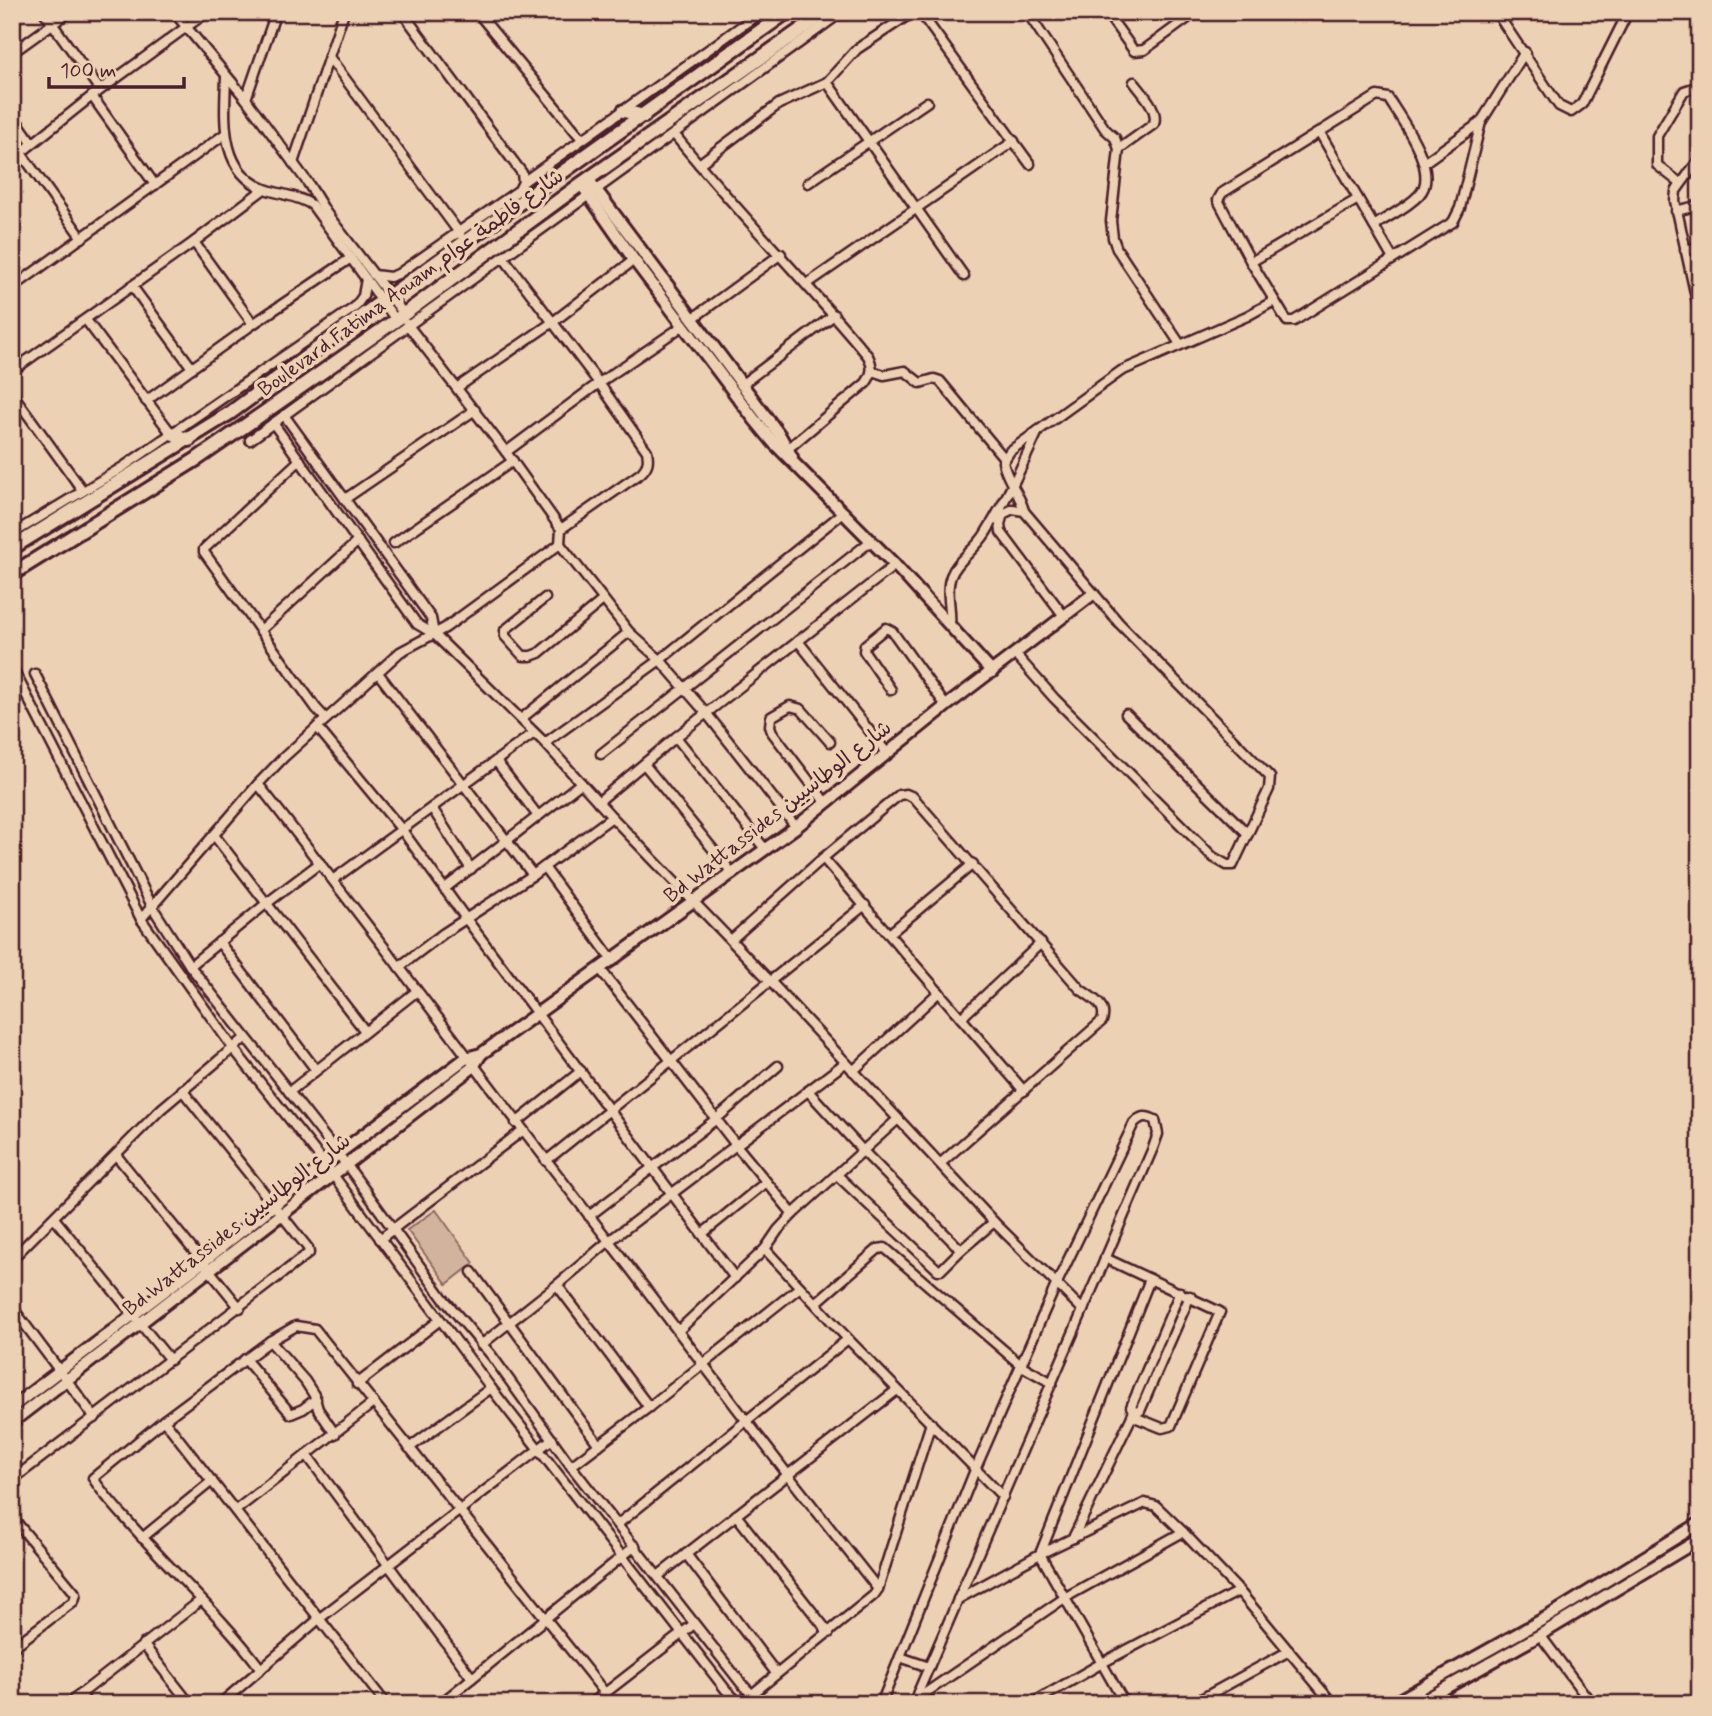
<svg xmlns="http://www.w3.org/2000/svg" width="1712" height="1716" viewBox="0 0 1712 1716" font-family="Mynerve,'Playpen Sans Arabic',sans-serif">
<rect width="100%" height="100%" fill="#edd1b4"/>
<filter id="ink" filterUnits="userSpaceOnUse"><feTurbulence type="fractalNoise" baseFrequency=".0143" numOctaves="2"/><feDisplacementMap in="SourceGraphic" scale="14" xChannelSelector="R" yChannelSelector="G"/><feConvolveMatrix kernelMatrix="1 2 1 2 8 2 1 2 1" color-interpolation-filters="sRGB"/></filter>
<g filter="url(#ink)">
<path fill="#d2b49e" stroke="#8e6a64" stroke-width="2" d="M 436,1210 L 474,1263 L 447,1284 L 407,1230 Z"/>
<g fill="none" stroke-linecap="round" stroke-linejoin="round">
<g stroke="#4a1f2b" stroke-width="13">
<g id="minor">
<path d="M 44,12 L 100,90"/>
<path d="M 174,12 L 246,99 L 308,183 L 327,214 L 404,314"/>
<path d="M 477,12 L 582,139"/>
<path d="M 920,12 L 1030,164"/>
<path d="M 1027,12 L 1105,129 L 1115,138 L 1119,149 L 1111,221 L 1113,238 L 1117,249 L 1180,344"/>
<path d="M 1106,12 L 1134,51 L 1144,50 L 1192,15 L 1192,12"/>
<path d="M 1496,12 L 1559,106 L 1571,112 L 1582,104 L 1628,12"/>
<path d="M 12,53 L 69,12"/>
<path d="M 329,57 L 460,234"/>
<path d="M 226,77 C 225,116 218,171 265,189 C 281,195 297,195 312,205 L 396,320"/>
<path d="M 827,82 L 964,276"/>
<path d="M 92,96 L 155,185"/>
<path d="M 246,99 L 276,12"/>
<path d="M 12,114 L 32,143"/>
<path d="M 1320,133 L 1393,259"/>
<path d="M 674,134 C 735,210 805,280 868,356 C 873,366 873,373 866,383 L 784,452"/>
<path d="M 1119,149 L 1154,124 C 1159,109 1142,93 1134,82"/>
<path d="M 21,153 L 82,238"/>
<path d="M 1700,158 L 1676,191 L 1675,201 L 1700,316"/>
<path d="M 12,160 L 92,96 L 207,12"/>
<path d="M 1425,162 L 1481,122 L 1525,52"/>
<path d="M 293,163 L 344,12"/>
<path d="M 699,164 L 779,104 L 827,82 L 857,49 L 913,12"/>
<path d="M 523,182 L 761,12"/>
<path d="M 808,183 L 927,102"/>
<path d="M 1680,183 L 1657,165 L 1657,136 L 1684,91 L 1693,88 L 1700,92"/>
<path d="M 1676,211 L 1700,205"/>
<path d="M 1374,226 C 1388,216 1407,208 1419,195 C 1441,172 1401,119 1388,98 L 1377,96 L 1222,193 L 1218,200 L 1251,262 L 1287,321 L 1294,321 L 1453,222 L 1460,208 L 1481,122"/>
<path d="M 194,242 L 253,324"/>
<path d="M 1685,250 L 1700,247"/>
<path d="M 503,257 L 599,383 L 647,451 C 649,461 648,466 641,473 L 561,529"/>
<path d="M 1251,262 L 1358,199"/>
<path d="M 374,275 L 390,277 L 398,274 L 519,190 L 523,182 L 522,173 L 402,12"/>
<path d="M 807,284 L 1014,141"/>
<path d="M 132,286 L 192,368"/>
<path d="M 12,288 L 225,134"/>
<path d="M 692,319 L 781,254"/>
<path d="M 86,320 L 171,433"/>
<path d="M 407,324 L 506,452 L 599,383 L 684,325"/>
<path d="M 12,371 L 194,242 L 264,189"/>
<path d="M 872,371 L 884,375 L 905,371 L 920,383 L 934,379 L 940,381 L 1004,458"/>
<path d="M 741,385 L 834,315"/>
<path d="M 458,387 L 553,322 L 634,260"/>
<path d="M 12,393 L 83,491"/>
<path d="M 146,401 L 253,324 L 351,258"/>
<path d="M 284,415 L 431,618 L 434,634"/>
<path d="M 273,423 L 417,624 L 434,634 L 545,743 L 612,817 L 770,981 L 994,1222 L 1083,1310"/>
<path d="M 250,440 L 842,12"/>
<path d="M 506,452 L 561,529 L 560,544 L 629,632 L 660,660 L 707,714 L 796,827"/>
<path d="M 300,460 L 204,549 L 204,552 L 316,708 L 326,719"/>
<path d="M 345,499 L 475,410"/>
<path d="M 1024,511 L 1013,509 L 1003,514 L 1000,524 L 1001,532 L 1064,616"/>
<path d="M 12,534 L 123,467 L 355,307 L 363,296 L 366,279"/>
<path d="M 394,543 L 513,461"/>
<path d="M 545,598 L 505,630 L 505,636 L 523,656 L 531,656 L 539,653 L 603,600"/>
<path d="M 950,625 C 952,609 945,591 951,576 C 957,560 976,549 985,534 C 1006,501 1022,466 1038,431"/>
<path d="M 261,630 L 358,541"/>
<path d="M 798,641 L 887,753"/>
<path d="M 1015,654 L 1054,698 L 1213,857 L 1227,865 L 1233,865 L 1269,789 L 1270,777 L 1119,623 L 1024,511 C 1020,493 1006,480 1003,462 L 1010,451 L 1121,371 L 1247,316 L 1274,301"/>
<path d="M 12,667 L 141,919 L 233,1048 L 325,1164 L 491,1388 L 726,1690 L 740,1704"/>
<path d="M 378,673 L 533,875"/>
<path d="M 35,674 L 153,908 L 190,966 L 346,1164 L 443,1298 L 492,1356 L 571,1466 L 741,1683 L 761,1704"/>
<path d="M 891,690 L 864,651 L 865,645 L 886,628 L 892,631 L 946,706"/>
<path d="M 1126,714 L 1248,834"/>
<path d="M 521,719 L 629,632"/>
<path d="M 317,727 L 402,830 L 467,920 L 735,1278"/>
<path d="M 676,737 L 765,849"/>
<path d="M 545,743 L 660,660 L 844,512"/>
<path d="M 601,754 L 871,541"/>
<path d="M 496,761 L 538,816"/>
<path d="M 644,764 L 733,874"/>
<path d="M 258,784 C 377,935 491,1090 609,1241 L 845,1063"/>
<path d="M 598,802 L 676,737 L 895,565"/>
<path d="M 825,802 L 772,732 L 770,726 L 771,717 L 790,706 L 801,709 L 830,742"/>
<path d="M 432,808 L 471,869"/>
<path d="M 214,835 L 365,1031"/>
<path d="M 823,858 L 1024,1091"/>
<path d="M 544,867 L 613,961"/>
<path d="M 334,879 L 534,733"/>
<path d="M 444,889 L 581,783"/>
<path d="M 141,919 L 258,784 L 284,757 L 343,704 L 400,652 L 445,628 L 560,544"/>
<path d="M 889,934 L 973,864"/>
<path d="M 731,940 L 823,858 L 899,795 L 906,794 L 913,797 L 1080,989 C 1091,998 1108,1004 1102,1021 L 941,1163"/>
<path d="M 219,942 L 316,1070"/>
<path d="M 190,966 L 267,903 L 320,863"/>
<path d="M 399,967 L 444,933 L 533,875 L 612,817"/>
<path d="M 601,970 L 736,1145 L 793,1214"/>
<path d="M 961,1018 L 1041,943"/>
<path d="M 853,1071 L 939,992"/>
<path d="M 808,1091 L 863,1151 L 961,1250 L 994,1222"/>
<path d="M 289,1092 L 417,991"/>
<path d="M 516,1123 L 581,1071"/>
<path d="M 116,1155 L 240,1308"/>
<path d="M 546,1161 L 865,905"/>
<path d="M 837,1175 L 938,1270 L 941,1270 L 961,1250"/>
<path d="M 589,1216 L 715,1120 L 778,1066"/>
<path d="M 54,1218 L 170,1360"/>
<path d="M 702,1234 L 766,1182"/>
<path d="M 380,1239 L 522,1131"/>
<path d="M 765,1249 L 848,1339 L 1003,1497"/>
<path d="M 1105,1258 L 1220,1312 L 1171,1426 L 1162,1428 L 1132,1416"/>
<path d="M 12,1259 L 161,1109 L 245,1038"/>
<path d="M 472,1272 L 599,1445"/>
<path d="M 817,1302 L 878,1249 L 885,1248 L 1022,1366 L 1052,1383"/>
<path d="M 12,1307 L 95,1418"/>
<path d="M 679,1330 L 765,1249 L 778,1230 L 793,1214 L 898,1119"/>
<path d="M 270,1341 L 305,1381 L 314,1395 L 318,1409 L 335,1434"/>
<path d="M 481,1345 L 557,1285"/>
<path d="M 245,1359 L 291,1414 L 303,1409 L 316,1399"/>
<path d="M 357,1384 L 440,1320"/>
<path d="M 649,1407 L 557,1285 L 609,1241 L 788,1475 L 878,1589"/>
<path d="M 1134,1412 L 1131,1407 L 1180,1292"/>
<path d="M 164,1420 L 386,1704"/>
<path d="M 409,1448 L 491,1388"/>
<path d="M 307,1455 L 472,1678"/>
<path d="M 571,1466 L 649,1407 L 800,1287"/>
<path d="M 12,1480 L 309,1253 L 308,1248 L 182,1090"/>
<path d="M 236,1510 L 373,1403"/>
<path d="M 736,1515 L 829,1633"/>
<path d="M 12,1517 L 76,1594 L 74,1601 L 12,1648"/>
<path d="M 618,1524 L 848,1339"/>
<path d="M 142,1538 L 212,1481"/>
<path d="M 1073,1538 L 1132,1416 L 1134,1412 L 1140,1411 L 1190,1296"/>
<path d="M 686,1554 L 776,1673"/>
<path d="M 658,1576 L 897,1390"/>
<path d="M 958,1599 L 1040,1554 L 1145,1503 L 1156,1506 L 1183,1532"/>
<path d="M 1540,1635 L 1585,1695 L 1596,1704"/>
<path d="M 143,1644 L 190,1704"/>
<path d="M 900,1657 L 929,1667"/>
<path d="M 261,1669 C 221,1615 171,1571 127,1520 C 115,1507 102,1493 93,1478 L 164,1420 L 270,1341 L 296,1326 L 315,1329 L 605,1693"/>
<path d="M 918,1692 L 925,1704"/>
<path d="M 80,1694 L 88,1704"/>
<path d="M 921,1696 L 1066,1597 L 1183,1532 L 1239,1591"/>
<path d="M 68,1704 L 200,1601"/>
<path d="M 220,1704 L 320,1618 L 552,1439"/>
<path d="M 440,1704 L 635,1546"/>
<path d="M 591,1704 L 694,1624"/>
<path d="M 740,1704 L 874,1595 L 878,1589 L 931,1423"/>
<path d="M 881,1704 L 975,1470 L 1056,1285 L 1134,1123 C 1141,1116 1146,1115 1155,1120 L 1158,1134 L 1153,1148 L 913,1704"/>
<path d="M 1031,1704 L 1102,1663 L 1239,1591 L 1333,1704"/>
<path d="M 1125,1704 L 1040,1554 L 1150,1279"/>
<path d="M 1192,1704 L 1289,1651"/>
</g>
</g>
<g stroke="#4a1f2b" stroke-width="16">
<g id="tertiary">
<path d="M 588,179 L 779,434 L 792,457"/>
<path d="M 581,184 L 634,260 L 754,419 L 773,442 L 895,565 L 992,672"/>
<path d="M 12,1407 L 204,1261 L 338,1154 L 466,1058 L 481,1054 L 796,827 L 946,706 L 1093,594"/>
<path d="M 12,1422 L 473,1067 L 481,1054"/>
<path d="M 1392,1704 L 1549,1616 L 1700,1523"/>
<path d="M 1417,1704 L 1540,1635 L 1700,1539"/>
</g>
</g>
<g stroke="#4a1f2b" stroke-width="18">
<g id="secondary">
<path d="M 624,111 L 644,116"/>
<path d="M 171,433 L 189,440"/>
<path d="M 12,548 L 230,413 L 382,301 L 787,12"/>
<path d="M 12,574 L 197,459 L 265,412 L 396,320 L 581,184 L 826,12"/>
</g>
</g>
<use href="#minor" stroke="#edd1b4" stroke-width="8"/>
<use href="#tertiary" stroke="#edd1b4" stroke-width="10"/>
<use href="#secondary" stroke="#edd1b4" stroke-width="12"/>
</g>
</g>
<g text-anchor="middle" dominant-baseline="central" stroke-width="7" stroke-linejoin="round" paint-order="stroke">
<g font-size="21" fill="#4a1f2b" stroke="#edd1b4">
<text transform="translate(411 283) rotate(-36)">Boulevard Fatima Aouam شارع فاطمة عوام</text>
<text transform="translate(778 812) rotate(-38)">Bd Wattassides شارع الوطاسيين</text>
<text transform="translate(237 1225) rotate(-38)">Bd Wattassides شارع الوطاسيين</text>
</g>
</g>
<rect width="1712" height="1716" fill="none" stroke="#edd1b4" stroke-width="42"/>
<rect x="21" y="21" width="1670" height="1674" fill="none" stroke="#4a1f2b" stroke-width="2.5" filter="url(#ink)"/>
<path d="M49 77v10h135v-10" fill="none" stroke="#4a1f2b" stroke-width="3.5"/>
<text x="60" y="77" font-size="21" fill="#4a1f2b" stroke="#edd1b4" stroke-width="5" paint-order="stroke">100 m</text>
</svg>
